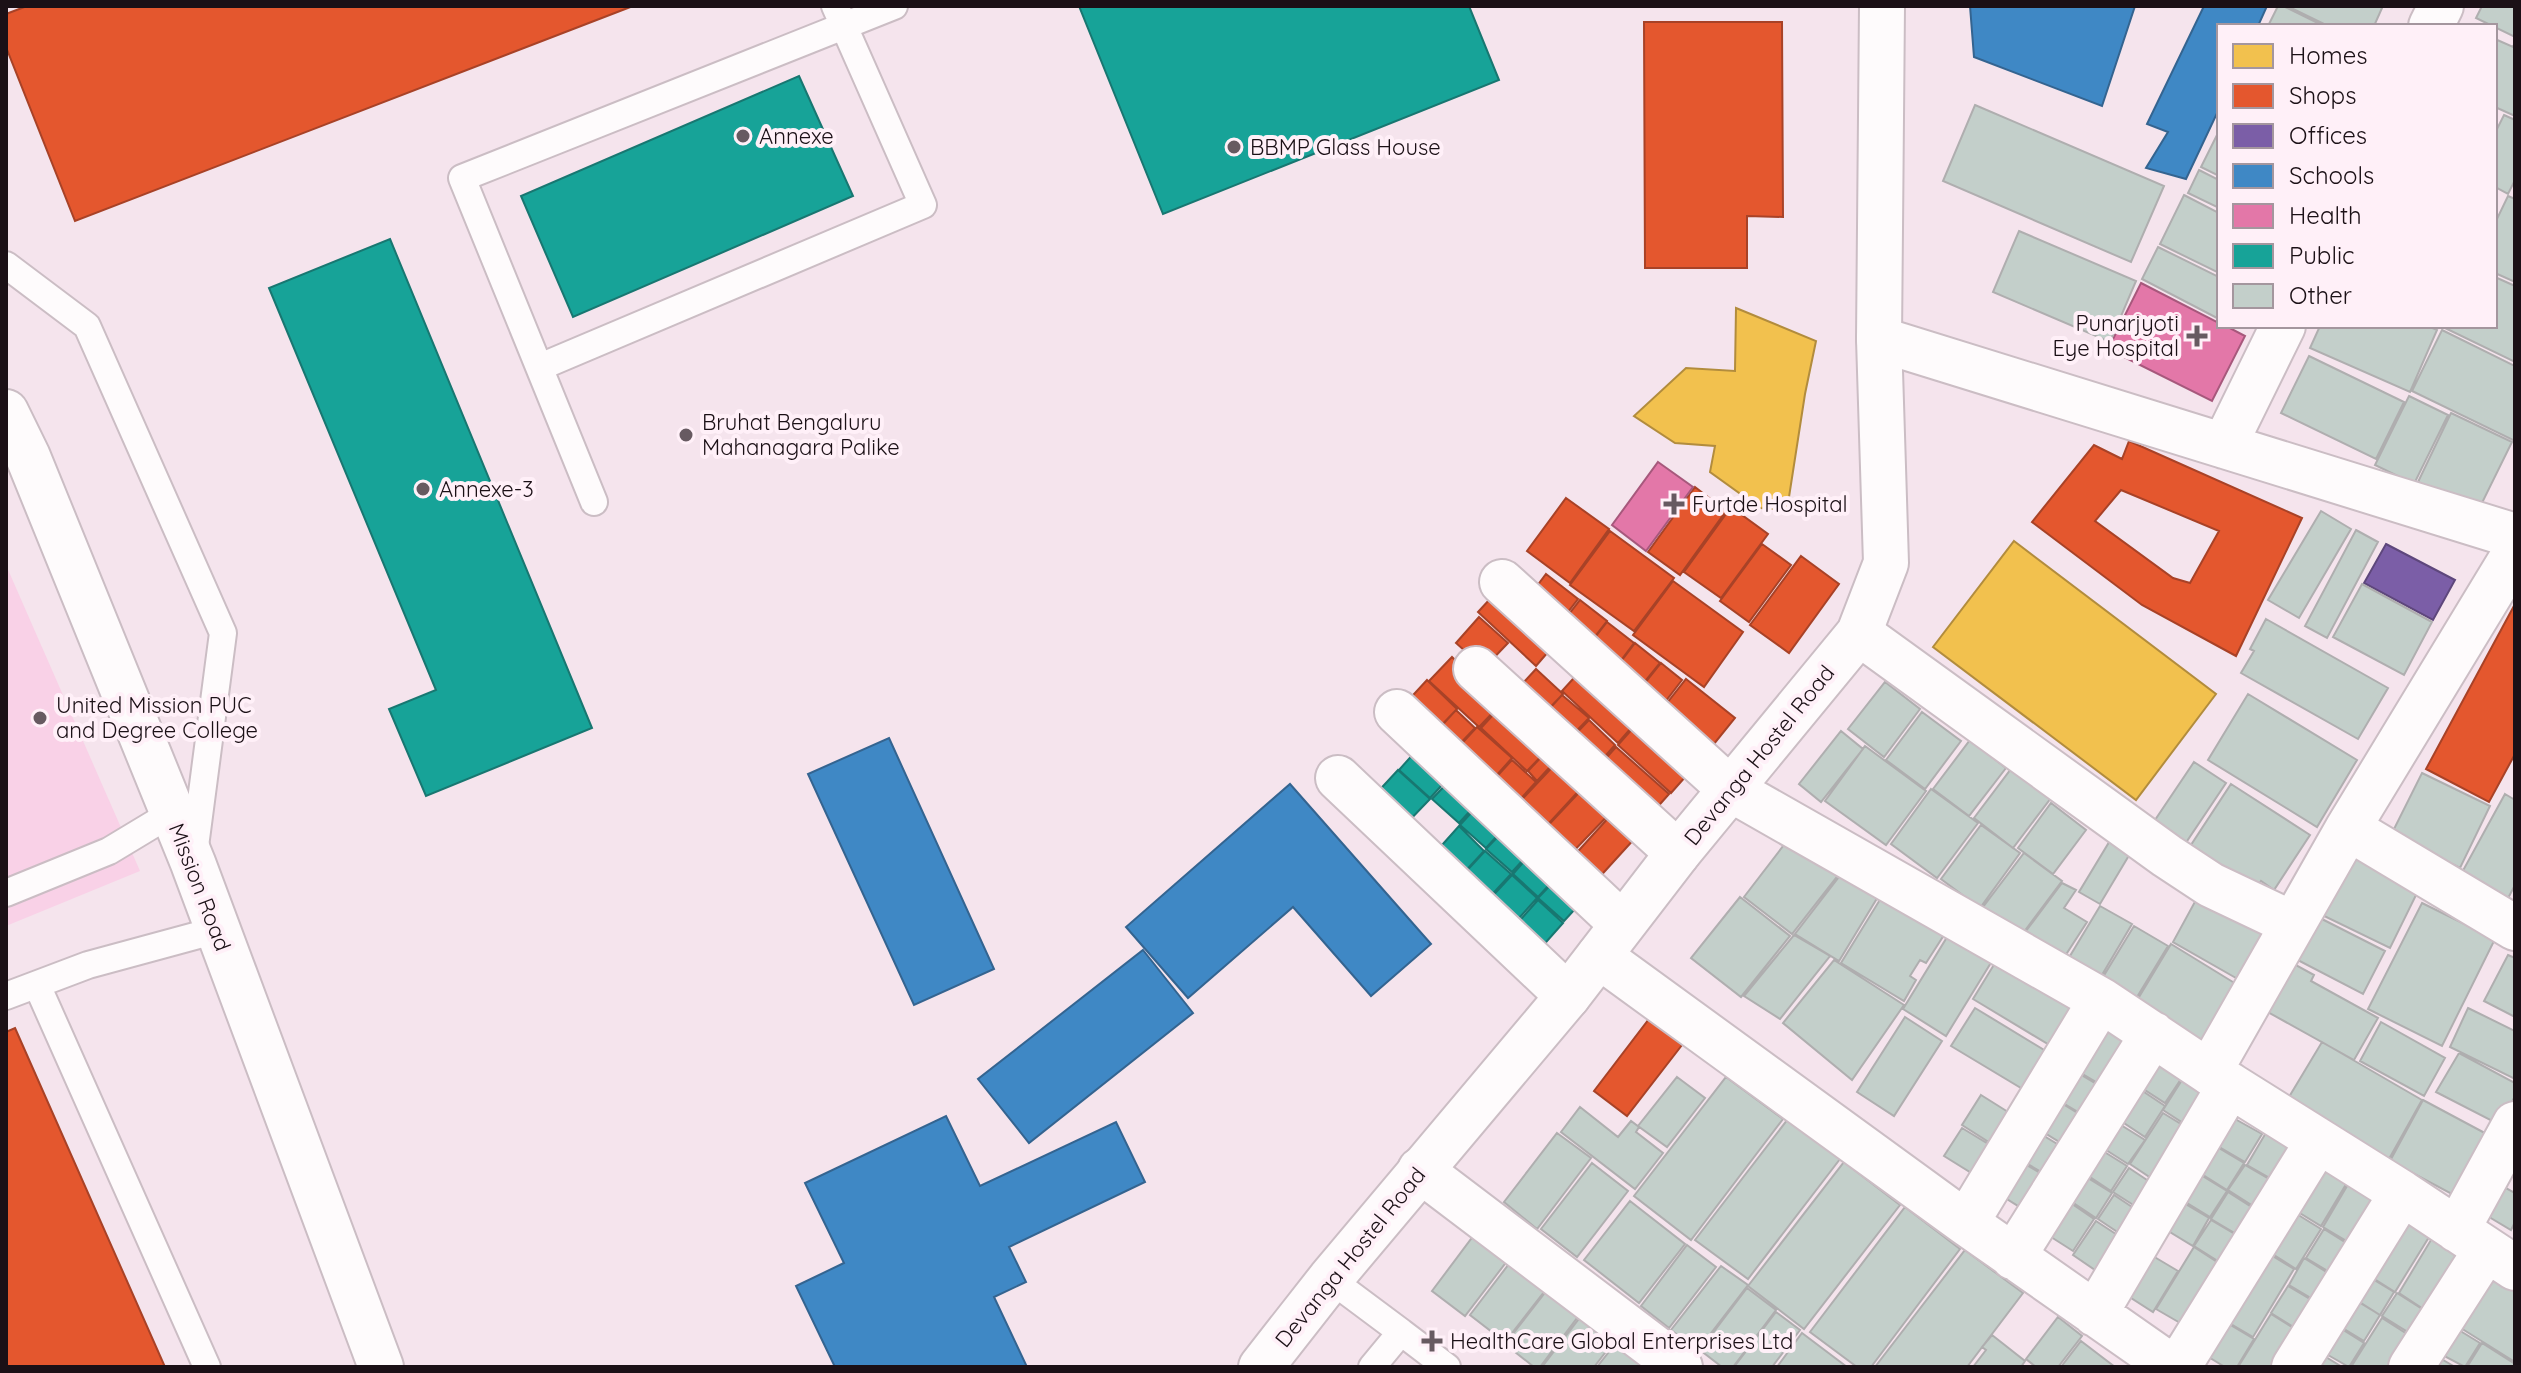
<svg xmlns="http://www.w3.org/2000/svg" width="2521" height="1373" font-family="Quicksand,sans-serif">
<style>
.green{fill:#f9d1e7}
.homes{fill:#f2c14e;stroke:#b28c3d;stroke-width:2}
.shops{fill:#e4572e;stroke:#a84227;stroke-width:2;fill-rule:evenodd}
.offices{fill:#7b5ea7;stroke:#5e477c;stroke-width:2}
.schools{fill:#3f88c5;stroke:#346490;stroke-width:2}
.health{fill:#e377a8;stroke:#a7587c;stroke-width:2}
.public{fill:#17a398;stroke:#187771;stroke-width:2}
.building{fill:#c3cfca;stroke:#afaeaf;stroke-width:2}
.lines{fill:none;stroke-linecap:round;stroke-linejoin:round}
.lane-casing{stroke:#cbbdc4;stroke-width:30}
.street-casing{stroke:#cbbdc4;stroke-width:48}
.secondary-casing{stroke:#cbbdc4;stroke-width:48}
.primary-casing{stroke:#cbbdc4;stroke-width:48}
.lane{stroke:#fefbfc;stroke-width:26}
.street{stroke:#fefbfc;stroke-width:44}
.secondary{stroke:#fefbfc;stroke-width:44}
.primary{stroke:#fefbfc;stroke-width:44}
.poi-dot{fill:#675a61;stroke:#fff0f8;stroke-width:3}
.labels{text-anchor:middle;stroke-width:8;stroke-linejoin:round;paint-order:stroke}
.poi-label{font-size:22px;fill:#1b1016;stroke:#fff0f8;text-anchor:start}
.street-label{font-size:22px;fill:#1b1016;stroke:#fff0f8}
</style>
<rect width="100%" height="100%" fill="#f5e4ed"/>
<path class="green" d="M6 565 140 871 6 926Z"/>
<path class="homes" d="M1736 308 1816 341 1805 394 1787 510 1760 508 1710 472 1715 446 1675 443 1634 416 1686 368 1735 371Z
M2014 541 2216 694 2136 800 1933 647Z"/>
<path class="shops" d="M27 6H633L75 221 6 47V14Z
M1644 22H1782L1783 217 1747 216V268H1645Z
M2129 441 2302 518 2236 656 2142 605 2032 522 2094 445 2122 459ZM2121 490 2219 531 2190 583 2173 578 2095 521Z
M1695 487 1726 511 1680 575 1648 552Z
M1566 498 1609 529 1570 583 1527 551Z
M1731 507 1768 534 1721 598 1684 572Z
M1610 531 1674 578 1634 631 1570 585Z
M1762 544 1791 565 1749 622 1720 601Z
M1801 556 1839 584 1789 653 1750 625Z
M1546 574 1578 599 1557 626 1525 602Z
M1673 581 1743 632 1704 687 1633 635Z
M1502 586 1560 638 1536 666 1478 612Z
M1580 600 1607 621 1586 648 1559 627Z
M2515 604V754L2489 802 2426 769Z
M1479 617 1508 643 1484 668 1456 643Z
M1607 622 1634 643 1613 671 1586 649Z
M1635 643 1660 663 1634 695 1610 676Z
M1452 657 1501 704 1479 727 1429 681Z
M1661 663 1682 680 1655 715 1633 698Z
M1583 668 1639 719 1618 743 1562 691Z
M1536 669 1563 694 1538 720 1512 695Z
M1686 679 1735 718 1705 755 1656 717Z
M1427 680 1457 709 1433 734 1403 706Z
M1562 695 1589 718 1564 744 1539 720Z
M1503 704 1550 747 1527 771 1481 728Z
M1456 710 1475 728 1452 752 1434 734Z
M1641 719 1694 767 1671 793 1618 745Z
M1589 720 1615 745 1592 771 1565 745Z
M1477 727 1512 758 1487 786 1453 753Z
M1616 747 1669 794 1645 821 1593 773Z
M1550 748 1559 757 1537 781 1528 771Z
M1561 758 1587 782 1539 834 1513 809Z
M1512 760 1536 782 1513 807 1489 785Z
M1588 783 1615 808 1566 859 1540 834Z
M1611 815 1636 837 1595 882 1571 859Z
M1649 1019 1682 1045 1627 1116 1594 1091Z
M15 1028 165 1367H6V1032Z"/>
<path class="offices" d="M2386 544 2455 580 2433 620 2364 583Z"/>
<path class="schools" d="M1970 6H2135L2102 106 1974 57Z
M2204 6H2267L2258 26H2219V109L2186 179 2146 168 2168 132 2147 124Z
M889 738 994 969 914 1005 808 774Z
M1290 784 1431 944 1371 996 1293 907 1188 998 1126 927Z
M1143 950 1193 1013 1029 1143 978 1079Z
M946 1116 980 1186 1116 1122 1145 1182 1009 1247 1026 1282 994 1297 1027 1367H835L796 1286 844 1263 805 1183Z"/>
<path class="health" d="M2141 283 2219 323V326H2226L2245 336 2212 401 2108 349Z
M1658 462 1693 487 1646 551 1612 525Z"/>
<path class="public" d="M1079 6H1469L1499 80 1163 214Z
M799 76 853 196 573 317 521 196Z
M390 239 592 728 426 796 389 709 436 690 269 288Z
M1424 742 1455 771 1430 798 1399 770Z
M1398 770 1430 799 1404 826 1373 797Z
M1455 775 1481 799 1459 823 1432 799Z
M1483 800 1508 824 1486 848 1460 825Z
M1509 825 1534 848 1512 872 1486 849Z
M1459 826 1484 851 1460 877 1434 854Z
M1535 849 1560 873 1538 897 1513 874Z
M1485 851 1511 874 1486 901 1460 878Z
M1561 874 1586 897 1564 921 1538 898Z
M1512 875 1537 898 1512 926 1487 902Z
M1538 900 1563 923 1539 950 1514 927Z"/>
<path class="building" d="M2278 6H2283L2324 26H2268Z
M2287 6H2379L2382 8 2374 26H2328Z
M2482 6H2515V37L2476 18Z
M2495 39 2513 47 2515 42V116L2495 107Z
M1975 105 2164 186 2131 262 1943 181Z
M2504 115 2515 120V180L2508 194 2495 187V133Z
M2219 131V176L2201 167Z
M2199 170 2219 180V208L2188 193Z
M2184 195 2219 213V273L2160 244Z
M2508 196 2515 199V282L2495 273V223Z
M2019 231 2136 281 2110 342 1993 292Z
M2158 247 2219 277V319L2142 279Z
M2495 277 2515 286V362L2443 327 2495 326Z
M2320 326H2428L2437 330 2410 392 2310 348Z
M2442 330 2515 366V441L2412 391Z
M2309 356 2404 402 2376 459 2281 413Z
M2409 396 2448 415 2414 484 2375 465Z
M2451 413 2512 442 2478 511 2418 482Z
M2321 511 2351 529 2299 618 2268 600Z
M2356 530 2378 542 2327 638 2305 626Z
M2362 584 2432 622 2404 675 2333 637Z
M2266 619 2388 688 2358 739 2241 673 2254 651 2250 649Z
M1885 682 1920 709 1884 757 1848 729Z
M2248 694 2357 760 2317 827 2208 760Z
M1922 712 1961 741 1925 789 1886 760Z
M1841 731 1863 749 1821 802 1799 784Z
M1970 740 2006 768 1969 816 1933 789Z
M1865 746 1926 791 1886 845 1825 801Z
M2194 762 2226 783 2183 847 2151 826Z
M2014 765 2054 794 2013 848 1974 818Z
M2422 773 2490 806 2460 868 2392 833Z
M2231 784 2310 835 2274 890 2261 881 2255 890 2189 848Z
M1931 789 1978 823 1937 878 1891 844Z
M2505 794 2515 800V885L2506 902 2460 876Z
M2051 803 2086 830 2053 874 2018 848Z
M1981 825 2020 853 1980 908 1941 879Z
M1790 837 1839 874 1792 934 1744 897Z
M2111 839 2131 852 2100 904 2079 892Z
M2024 853 2062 881 2018 940 1980 911Z
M2346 854 2419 889 2390 948 2318 913Z
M1842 873 1879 895 1839 961 1795 934Z
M2062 883 2076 890 2064 908 2087 922 2065 956 2026 931Z
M1740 897 1790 936 1741 997 1691 958Z
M1881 898 1944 935 1926 963 1920 960 1910 976 1916 980 1904 1001 1841 963Z
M2197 898 2268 937 2243 982 2173 942Z
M2422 903 2495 939 2442 1046 2368 1009Z
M2100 906 2132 924 2099 980 2067 961Z
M2312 914 2385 951 2363 994 2290 956Z
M2134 926 2168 946 2134 1002 2100 982Z
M1949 934 1992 961 1946 1036 1903 1009Z
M1794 935 1830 956 1780 1019 1744 996Z
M2171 944 2241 987 2206 1044 2136 1002Z
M2508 955 2515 958V1017L2484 1001Z
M2283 958 2314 975 2311 981 2378 1018 2354 1060 2257 1006Z
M1834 960 1904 1005 1852 1080 1783 1023Z
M1995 963 2083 1016 2061 1052 1973 999Z
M1975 1008 2059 1059 2036 1097 1951 1046Z
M2468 1008 2515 1031V1079L2450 1047Z
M1905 1017 1942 1041 1894 1116 1857 1092Z
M2099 1018 2137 1041 2108 1089 2069 1066Z
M2381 1022 2445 1058 2424 1096 2360 1061Z
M2322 1042 2422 1100 2389 1159 2289 1097Z
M2459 1053 2515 1083V1096L2500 1125 2436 1092Z
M2147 1056 2181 1079 2165 1103 2131 1081Z
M2068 1067 2108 1091 2090 1119 2051 1096Z
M1677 1077 1705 1098 1667 1147 1638 1126Z
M1726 1077 1783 1119 1691 1240 1634 1196Z
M2182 1080 2216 1103 2197 1132 2163 1110Z
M2129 1082 2165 1106 2145 1137 2109 1113Z
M1981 1095 2024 1122 2006 1153 1962 1125Z
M2050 1096 2092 1122 2074 1151 2032 1125Z
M2423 1100 2496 1139 2463 1200 2390 1161Z
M1580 1107 1618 1137 1631 1121 1639 1127 1636 1132 1663 1153 1635 1189 1561 1132Z
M2163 1113 2197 1134 2163 1186 2130 1164Z
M2226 1114 2262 1134 2245 1162 2209 1141Z
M2108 1117 2145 1140 2128 1164 2092 1141Z
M1788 1119 1840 1159 1748 1279 1695 1240Z
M1962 1128 2003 1153 1986 1182 1944 1156Z
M2031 1128 2072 1153 2055 1180 2014 1156Z
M2267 1131 2301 1151 2282 1185 2247 1165Z
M1557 1133 1591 1158 1537 1229 1504 1202Z
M2207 1141 2244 1163 2227 1190 2192 1168Z
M2090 1143 2127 1166 2111 1191 2075 1167Z
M2015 1158 2055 1182 2034 1216 1994 1191Z
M1844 1162 1900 1205 1804 1329 1748 1286Z
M2316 1162 2348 1181 2321 1226 2290 1207Z
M1592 1163 1628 1191 1577 1257 1541 1229Z
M2245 1165 2281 1186 2264 1213 2228 1190Z
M2129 1168 2165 1192 2149 1215 2113 1192Z
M2191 1169 2227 1191 2210 1217 2174 1195Z
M2075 1170 2112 1193 2096 1218 2060 1194Z
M2350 1181 2387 1204 2360 1249 2323 1227Z
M2495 1182 2515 1193V1222L2511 1230 2479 1211Z
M2228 1192 2264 1215 2248 1241 2211 1219Z
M2059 1195 2094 1219 2073 1251 2037 1228Z
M2114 1195 2150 1219 2134 1243 2098 1219Z
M2172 1196 2209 1218 2193 1246 2155 1223Z
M1630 1201 1685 1244 1639 1303 1584 1260Z
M1905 1207 1960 1249 1871 1367H1857L1810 1332Z
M2287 1208 2321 1229 2296 1269 2263 1248Z
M2398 1208 2434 1229 2395 1292 2360 1270Z
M2211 1220 2250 1243 2232 1270 2194 1246Z
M2096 1221 2134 1246 2111 1281 2073 1255Z
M1480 1227 1514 1252 1465 1316 1432 1291Z
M2324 1229 2359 1251 2341 1279 2306 1258Z
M2434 1235 2471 1257 2434 1316 2399 1293Z
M1687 1245 1716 1267 1669 1328 1641 1306Z
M2194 1247 2231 1271 2194 1331 2156 1309Z
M2141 1249 2178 1271 2153 1312 2117 1289Z
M2261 1249 2294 1269 2253 1337 2219 1317Z
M1965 1250 2023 1293 1967 1367H1875Z
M1515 1256 1551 1283 1505 1342 1470 1315Z
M2304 1258 2341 1281 2326 1307 2289 1285Z
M2482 1265 2515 1286V1362L2448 1320Z
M1721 1266 1748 1285 1698 1350 1671 1330Z
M2361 1272 2394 1292 2380 1315 2347 1294Z
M1551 1285 1583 1310 1540 1367H1534L1505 1344Z
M2288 1286 2325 1308 2308 1336 2271 1313Z
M1747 1288 1776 1310 1733 1367H1722L1700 1350Z
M2397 1293 2430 1314 2416 1337 2382 1316Z
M2347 1295 2380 1315 2364 1341 2331 1321Z
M1585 1311 1618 1336 1594 1367H1542Z
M1776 1312 1800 1330 1772 1367H1734Z
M2271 1314 2306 1336 2286 1367H2238Z
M2058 1317 2082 1336 2058 1367H2036L2026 1359Z
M2217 1317 2254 1339 2237 1367H2225L2197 1350Z
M2382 1318 2418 1341 2402 1367H2351Z
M2329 1321 2364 1343 2349 1367 2314 1347Z
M2444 1321 2480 1343 2465 1367 2427 1347Z
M1802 1333 1847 1367H1777Z
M1992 1335 2025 1361 2021 1367H1973L1986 1350 1982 1347Z
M1620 1338 1649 1367H1597Z
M2081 1341 2115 1367H2061Z
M2482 1343 2515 1364V1367H2467Z
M2313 1349 2342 1367H2302Z
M2426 1350 2455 1367H2415Z"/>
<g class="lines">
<defs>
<path id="lane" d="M6 265 87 326 223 633 194 854
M540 367 923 205 835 6
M594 502 462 178 894 6
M6 893 109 851 172 813
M37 985 207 1367
M6 996 88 965 217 930
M1330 1279 1401 1332
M1372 1367 1401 1332 1447 1367"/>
<path id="street" d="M2431 26 2441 6
M1879 339 2515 536
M2224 446 2283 326
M2515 553 2348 828 2515 928
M1502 582 1730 789 2101 1000 2209 1072 2402 1193 2515 1268
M1859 633 2167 856 2211 885 2291 923
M1476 669 1678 853
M1397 712 1622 924
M1338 778 1568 996
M1599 956 1966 1223 2172 1367
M2209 1072 2348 828
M1420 1170 1680 1367
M1966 1223 2101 1000
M2457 1230 2515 1124
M2013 1257 2153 1034
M2095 1314 2230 1085
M2178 1367 2318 1141
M2294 1367 2402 1193
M2411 1367 2486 1250"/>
<path id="secondary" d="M1261 1367 1330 1279 1568 996 1678 853 1859 633 1886 563 1879 339 1882 6"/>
<path id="primary" d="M6 412 28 457 193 863 381 1367"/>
</defs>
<use href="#lane" class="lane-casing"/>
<use href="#street" class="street-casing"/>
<use href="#secondary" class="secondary-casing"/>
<use href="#primary" class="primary-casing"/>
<use href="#lane" class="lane"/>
<use href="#street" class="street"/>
<use href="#secondary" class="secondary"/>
<use href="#primary" class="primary"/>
</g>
<g class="poi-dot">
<circle cx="743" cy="136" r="8"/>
<circle cx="1234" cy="147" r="8"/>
<path d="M2193 324h8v8h8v8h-8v8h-8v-8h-8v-8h8z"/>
<circle cx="686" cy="435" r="8"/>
<circle cx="423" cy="489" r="8"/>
<path d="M1670 492h8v8h8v8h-8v8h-8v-8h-8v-8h8z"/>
<circle cx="40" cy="718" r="8"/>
<path d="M1428 1329h8v8h8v8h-8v8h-8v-8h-8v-8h8z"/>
</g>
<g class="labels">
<g class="poi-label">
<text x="759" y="144">Annexe</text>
<text x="1250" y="155">BBMP Glass House</text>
<text x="2179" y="331" text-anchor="end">Punarjyoti<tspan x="2179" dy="25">Eye Hospital</tspan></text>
<text x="702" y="430">Bruhat Bengaluru<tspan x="702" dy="25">Mahanagara Palike</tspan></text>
<text x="439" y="497">Annexe-3</text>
<text x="1692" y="512">Furtde Hospital</text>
<text x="56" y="713">United Mission PUC<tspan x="56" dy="25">and Degree College</tspan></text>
<text x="1450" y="1349">HealthCare Global Enterprises Ltd</text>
</g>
<g class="street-label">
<text transform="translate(1759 755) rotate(-51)" y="8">Devanga Hostel Road</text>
<text transform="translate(200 887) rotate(69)" y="8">Mission Road</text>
<text transform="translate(1350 1257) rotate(-51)" y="8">Devanga Hostel Road</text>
</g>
</g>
<rect width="2521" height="1373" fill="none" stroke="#1b1016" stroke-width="16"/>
<rect x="2217" y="24" width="280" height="304" fill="#fff0f8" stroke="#a4969e" stroke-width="2"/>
<rect x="2233" y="44" width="40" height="24" fill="#f2c14e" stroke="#a4969e" stroke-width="2"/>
<text x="2289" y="64" font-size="24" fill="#1b1016">Homes</text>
<rect x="2233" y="84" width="40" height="24" fill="#e4572e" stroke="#a4969e" stroke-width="2"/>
<text x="2289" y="104" font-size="24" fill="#1b1016">Shops</text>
<rect x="2233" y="124" width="40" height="24" fill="#7b5ea7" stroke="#a4969e" stroke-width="2"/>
<text x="2289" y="144" font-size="24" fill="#1b1016">Offices</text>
<rect x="2233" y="164" width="40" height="24" fill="#3f88c5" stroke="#a4969e" stroke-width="2"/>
<text x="2289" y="184" font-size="24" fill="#1b1016">Schools</text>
<rect x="2233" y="204" width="40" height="24" fill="#e377a8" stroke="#a4969e" stroke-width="2"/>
<text x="2289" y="224" font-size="24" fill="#1b1016">Health</text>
<rect x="2233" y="244" width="40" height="24" fill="#17a398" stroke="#a4969e" stroke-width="2"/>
<text x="2289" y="264" font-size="24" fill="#1b1016">Public</text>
<rect x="2233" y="284" width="40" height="24" fill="#c3cfca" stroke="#a4969e" stroke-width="2"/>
<text x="2289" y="304" font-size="24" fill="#1b1016">Other</text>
</svg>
